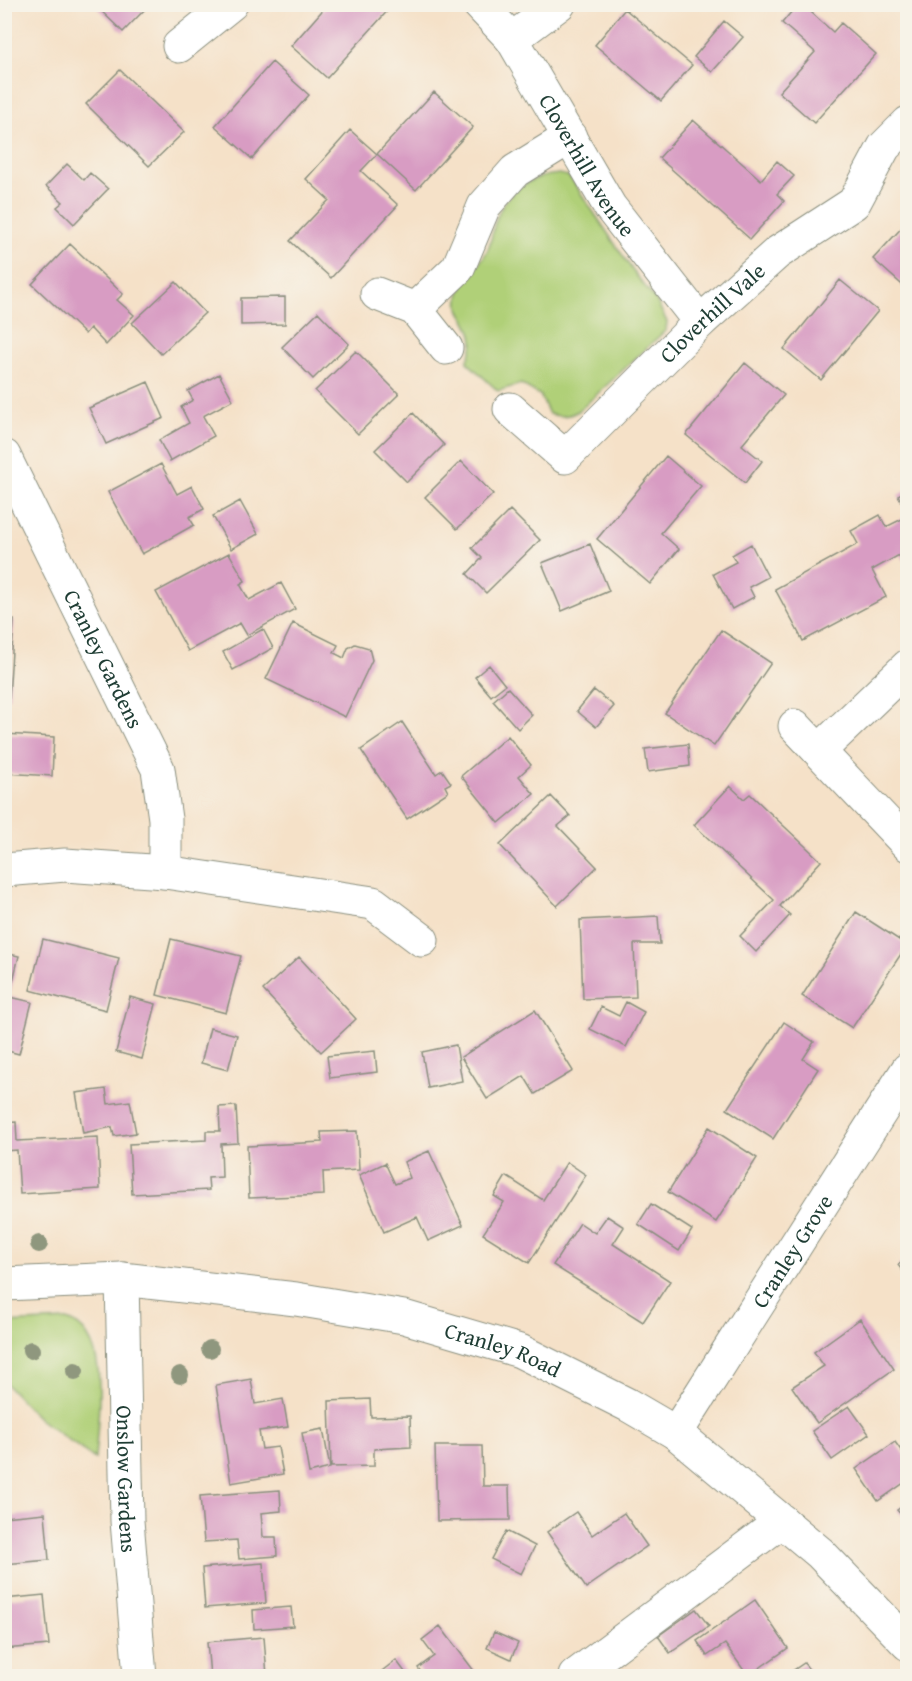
<svg xmlns="http://www.w3.org/2000/svg" width="912" height="1681" font-family="'Gentium Book Plus',serif">
<style>
.green{fill:#b0d078;stroke:#688656;stroke-width:1.5}
.building{fill:#d89cc3}
.lines{fill:none;stroke-linecap:round;stroke-linejoin:round}
.street-casing{stroke:#8a8f7e;stroke-width:35}
.street{stroke:#fff;stroke-width:33}
.tree{fill:#8f977e}
.labels{text-anchor:middle;stroke-width:4.5;stroke-linejoin:round;paint-order:stroke}
.street-label{font-size:22px;fill:#1f3d34;stroke:#f7f3e8}
</style>
<rect width="100%" height="100%" fill="#f7f3e8"/>
<filter id="ink" filterUnits="userSpaceOnUse"><feTurbulence type="fractalNoise" baseFrequency=".0167" numOctaves="2"/><feDisplacementMap in="SourceGraphic" scale="12" xChannelSelector="R" yChannelSelector="G"/><feConvolveMatrix kernelMatrix="1 2 1 2 8 2 1 2 1" color-interpolation-filters="sRGB"/></filter>
<filter id="wash" filterUnits="userSpaceOnUse"><feTurbulence type="fractalNoise" baseFrequency=".008" numOctaves="4" result="noise"/><feDisplacementMap in="SourceGraphic" scale="24" xChannelSelector="R" yChannelSelector="G"/><feGaussianBlur stdDeviation="1.35" result="paint"/><feColorMatrix in="noise" values="0 0 0 0 0 0 0 0 0 0 0 0 0 0 0 0 0 1.4 0 .05"/><feComposite in="paint" operator="in"/></filter>
<g filter="url(#wash)">
<rect width="100%" height="100%" fill="#f5e1c8"/>
<path class="green" d="M559 174 568 176 574 183 633 271 657 302 667 322 666 330 580 410C569 417 561 417 549 414L540 395 521 384 498 391 467 362C475 345 475 336 465 319 463 316 459 311 459 307 455 284 478 270 487 251 492 242 492 230 496 220 505 192 530 176 559 174Z
M67 1320C113 1334 97 1421 95 1459L39 1419 5 1383V1323Z"/>
<g id="blocks">
<path class="building" d="M94 4H150L123 32Z
M328 4H388L391 7 327 78 291 46Z
M798 4H802L833 32 841 23 876 54 814 123 779 92 815 52 782 23Z
M625 9 692 65 661 101 595 45Z
M724 21 743 37 712 72 694 57Z
M272 62 309 95 252 159 215 126Z
M120 70 184 132 149 166 86 104Z
M434 92 473 127 416 190 377 154 361 171 398 205 331 278 290 241 329 200 306 179 350 130 377 154Z
M693 120 761 180 777 161 794 176 777 194 784 201 750 239 659 158Z
M67 164 84 180 90 173 108 189 74 224 57 207 63 202 46 186Z
M908 221V290L873 259Z
M70 244 123 294 117 300 134 315 106 345 90 328 85 334 32 284Z
M840 280 878 311 821 380 784 349Z
M176 282 205 313 161 354 132 323Z
M285 297V324L241 325V298Z
M318 312 349 344 313 379 282 347Z
M356 351 399 394 358 434 315 391Z
M745 363 784 395 742 445 762 461 745 483 686 435Z
M219 374 233 400 203 416 214 436 170 461 159 440 189 423 181 407 193 400 188 391Z
M148 382 164 418 106 444 89 408Z
M413 413 444 445 407 482 375 450Z
M666 456 701 486 661 533 679 549 650 584 597 539Z
M461 461 493 494 457 529 425 497Z
M161 464 177 494 192 486 204 509 189 517 194 525 142 554 108 492Z
M908 490V513L898 495Z
M240 501 258 534 231 549 213 516Z
M510 510 540 540 486 593 467 574 482 558 472 548Z
M880 515 886 527 908 516V567L901 554 872 570 886 597 803 641 775 589 858 544 851 531Z
M590 544 609 591 562 611 542 563Z
M751 544 768 577 749 587 754 597 732 609 713 574 736 562 732 555Z
M229 553 245 581 240 584 249 600 281 583 295 609 247 635 240 623 188 651 156 592Z
M5 620H14L9 698H5Z
M293 623 338 645 334 653 344 658 348 648 355 644 369 648 372 660 345 717 266 679Z
M263 629 273 648 233 670 223 652Z
M721 630 771 663 714 746 665 713Z
M489 665 505 685 491 696 475 677Z
M508 688 532 715 518 729 493 701Z
M594 690 614 706 596 727 577 711Z
M402 722 436 774 442 770 451 783 445 786 448 792 407 819 361 750Z
M5 734 54 737 52 776 5 773Z
M508 736 531 765 519 776 534 794 499 823 461 776Z
M688 744 690 766 648 772 645 749Z
M730 786 744 799 750 794 821 861 780 906 790 915 756 952 740 936 774 900 694 825Z
M551 796 570 816 558 826 597 867 557 906 500 845Z
M856 912 907 945 852 1028 802 996Z
M658 916 660 944H634L636 997 583 999 580 920Z
M43 939 119 958 106 1010 30 990Z
M171 939 241 956 226 1013 157 995Z
M4 953 19 956 10 993 4 992Z
M299 957 356 1019 321 1052 263 990Z
M6 996 32 1002 19 1054 4 1050Z
M130 997 156 1004 142 1059 116 1052Z
M626 1002 644 1012 626 1047 590 1029 601 1007 619 1016Z
M535 1010 573 1071 535 1094 524 1076 487 1099 461 1057Z
M784 1022 814 1042 803 1059 818 1069 773 1139 727 1109Z
M210 1028 237 1035 228 1070 201 1063Z
M456 1045 462 1081 428 1088 422 1052Z
M375 1051 377 1072 330 1078 327 1056Z
M106 1089 108 1104 130 1101 136 1133 114 1136 112 1127 83 1133 76 1093Z
M236 1106 238 1143 221 1144 222 1177 208 1178 209 1190 132 1194 129 1144 206 1140V1131H220L219 1107Z
M16 1122 17 1141 98 1137 100 1189 20 1194 17 1150 4 1151V1123Z
M709 1127 757 1158 716 1222 668 1192Z
M357 1131 359 1170 323 1172 324 1195 249 1198 247 1146 322 1142 321 1132Z
M429 1151 463 1225 428 1241 417 1217 384 1232 359 1175 385 1163 395 1184 410 1178 404 1162Z
M567 1162 586 1175 529 1263 483 1234 504 1202 494 1196 506 1176 543 1200Z
M651 1204 692 1230 679 1251 638 1224Z
M607 1216 624 1227 613 1244 670 1281 643 1322 553 1265 580 1223 595 1233Z
M908 1258V1278L898 1265Z
M860 1319 894 1369 817 1423 792 1387 824 1366 814 1352Z
M251 1379 255 1404 283 1399 288 1427 259 1431 262 1449 278 1447 283 1474 231 1483 216 1385Z
M370 1399 371 1417 410 1416 411 1447 374 1449V1466L331 1467 329 1401Z
M849 1406 869 1434 832 1460 812 1431Z
M323 1429 330 1468 309 1473 302 1433Z
M895 1442 908 1460V1480L878 1501 856 1469Z
M435 1446H482L483 1486H509L510 1520 437 1521Z
M280 1490 281 1511 261 1513 263 1537H276L277 1556 239 1559 237 1540 204 1542 200 1496Z
M908 1502V1522L897 1510Z
M576 1512 592 1535 624 1513 647 1546 586 1588 547 1532Z
M45 1513 49 1560 4 1564V1517Z
M506 1531 535 1546 521 1574 491 1559Z
M263 1563 266 1603 205 1608 202 1568Z
M44 1595 49 1645 4 1649V1599Z
M755 1600 788 1648 748 1676 725 1644 707 1656 697 1641Z
M291 1607 293 1626 254 1629 253 1610Z
M696 1609 709 1626 670 1653 658 1636Z
M440 1626 478 1676H424L418 1668 434 1656 422 1640Z
M494 1632 518 1643 511 1659 487 1648Z
M264 1637 267 1676H210L207 1642Z
M396 1660 408 1676H380L378 1674Z
M804 1663 814 1676H785Z"/>
</g>
</g>
<g filter="url(#ink)">
<use href="#blocks" fill-opacity="0" stroke="#8a8f7e" stroke-width="1.5"/>
<g class="lines">
<defs>
<g id="street">
<path id="s1" d="M479 4 512 39 610 207 700 322"/>
<path d="M512 39 559 4"/>
<path d="M179 46 231 4"/>
<path d="M377 294 415 309 446 348"/>
<path d="M415 309 458 268 484 206 515 171 570 137"/>
<path id="s2" d="M510 409 565 457 700 322 777 253 854 203 884 147 908 123"/>
<path id="s3" d="M4 456 158 769 165 819V872"/>
<path d="M795 726 908 845"/>
<path d="M819 751 908 666"/>
<path d="M4 870 65 865 165 872 373 903 422 940"/>
<path id="s4" d="M122 1279 127 1521 140 1676"/>
<path id="s5" d="M4 1284 122 1279 296 1299 404 1317 520 1351 628 1405 676 1433 820 1553 908 1644"/>
<path id="s6" d="M676 1433 908 1069"/>
<path d="M575 1676 782 1521"/>
</g>
</defs>
<use href="#street" class="street-casing"/>
<use href="#street" class="street"/>
</g>
<g class="tree">
<circle cx="39" cy="1244" r="9"/>
<circle cx="210" cy="1349" r="9"/>
<circle cx="31" cy="1350" r="9"/>
<circle cx="75" cy="1371" r="9"/>
<circle cx="180" cy="1375" r="9"/>
</g>
</g>
<g class="labels">
<g class="street-label">
<text dy="8" stroke="none"><textPath href="#s1" startOffset="195">Cloverhill Avenue</textPath></text>
<text dy="8" stroke="none"><textPath href="#s2" startOffset="279">Cloverhill Vale</textPath></text>
<text dy="8" stroke="none"><textPath href="#s3" startOffset="226">Cranley Gardens</textPath></text>
<text dy="8" stroke="none"><textPath href="#s6" startOffset="216">Cranley Grove</textPath></text>
<text dy="8" stroke="none"><textPath href="#s5" startOffset="507">Cranley Road</textPath></text>
<text dy="8" stroke="none"><textPath href="#s4" startOffset="200">Onslow Gardens</textPath></text>
</g>
</g>
<rect width="912" height="1681" fill="none" stroke="#f7f3e8" stroke-width="24"/>
</svg>
